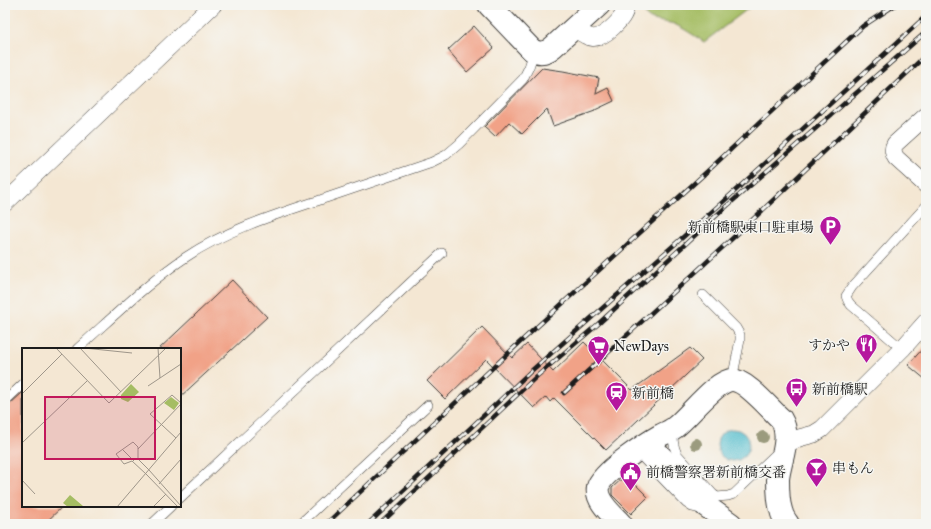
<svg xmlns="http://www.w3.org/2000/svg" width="931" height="529" font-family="'IM FELL Great Primer','Noto Serif JP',serif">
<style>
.green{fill:#a5bd63;stroke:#606c40}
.water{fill:#51bccc;stroke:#366c74}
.building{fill:#f1a287}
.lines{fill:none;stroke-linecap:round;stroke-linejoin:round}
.lane-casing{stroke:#3c3a37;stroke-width:10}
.street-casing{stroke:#3c3a37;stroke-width:18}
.secondary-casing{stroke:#3c3a37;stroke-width:24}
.lane{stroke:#fff;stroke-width:9}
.street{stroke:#fff;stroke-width:17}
.secondary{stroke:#fff;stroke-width:22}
.rail-casing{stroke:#1c1c1c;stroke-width:4.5}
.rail{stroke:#f6f6f2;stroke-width:3;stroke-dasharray:9;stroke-linecap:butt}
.tree{fill:#9b9b7e}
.labels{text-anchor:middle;stroke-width:3;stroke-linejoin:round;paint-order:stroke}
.poi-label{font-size:14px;fill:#1c1c1c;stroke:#f6f6f2;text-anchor:start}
.inset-road{fill:none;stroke:#9e968a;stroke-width:1}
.view{fill:#c2185b;fill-opacity:0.15;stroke:#c2185b;stroke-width:2}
.inset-edge{fill:none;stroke:#1c1c1c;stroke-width:2}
</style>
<rect width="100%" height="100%" fill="#f6f6f2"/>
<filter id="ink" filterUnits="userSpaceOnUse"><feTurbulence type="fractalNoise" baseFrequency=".025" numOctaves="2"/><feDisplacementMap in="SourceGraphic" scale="8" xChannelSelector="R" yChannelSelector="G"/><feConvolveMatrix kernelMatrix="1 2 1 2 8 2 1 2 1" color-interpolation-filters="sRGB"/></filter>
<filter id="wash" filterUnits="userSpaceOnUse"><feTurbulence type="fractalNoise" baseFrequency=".012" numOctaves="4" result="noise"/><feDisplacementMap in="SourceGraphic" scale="16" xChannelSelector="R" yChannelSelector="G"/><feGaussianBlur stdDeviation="0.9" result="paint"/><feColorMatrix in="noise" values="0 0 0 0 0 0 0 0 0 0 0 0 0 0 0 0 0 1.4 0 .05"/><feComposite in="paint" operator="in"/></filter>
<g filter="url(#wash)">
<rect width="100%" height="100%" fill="#f4e7d3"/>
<path class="green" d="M644 5H753L704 42C695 36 683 28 674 24 662 20 642 24 644 5Z"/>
<path class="water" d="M717 445a16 16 0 1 1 32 0a16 16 0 1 1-32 0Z"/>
<g id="blocks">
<path class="building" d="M474 26 494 48 467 72 448 50Z
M542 68 563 71 599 78 596 94 608 88 614 101 595 110V111L553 126 547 109 522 134 509 122 495 137 484 127Z
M232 280 267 317 180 397V349H159Z
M482 327 512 358 527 344 553 372 584 342 632 390 690 348 702 360 606 450 554 398 550 402 546 397 534 408 486 359 445 399 427 381Z
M926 345V380L908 365Z
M23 392V506H63L44 524H5V407L9 405Z
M626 475 648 497 631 514 612 495V488Z"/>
</g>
</g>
<g filter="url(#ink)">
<use href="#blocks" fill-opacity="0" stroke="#3c3a37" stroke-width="1"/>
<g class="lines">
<defs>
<path id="lane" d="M703 295 736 328 740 335V340L732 380
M77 349C112 318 147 283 186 257 228 229 278 214 326 198 361 186 397 174 432 162L446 155 459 144 523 79 529 67 532 58 539 54
M902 349 851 305 848 301 846 296 852 287 926 206
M5 401 23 384
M673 430C673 439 673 446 677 454L713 494 717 497 728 496 734 494 780 450
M636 451 686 503 692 507 704 510
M180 498 442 253
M152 524 171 506
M300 524 428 405"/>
<path id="street" d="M575 28C590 41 598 41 613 27 620 20 625 15 626 5
M926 116 895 144C892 149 893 153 896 158L926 185
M5 203 213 5
M785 445 799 438 814 434 822 429 902 349 926 322"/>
<path id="secondary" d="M489 5 532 50C540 54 546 53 553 47L599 5
M648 443 656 451 700 500 706 506 731 524
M621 524C613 515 595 501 598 487 602 472 647 443 661 435 665 433 670 431 674 428 688 418 716 380 732 380 746 380 770 409 781 419 792 437 780 460 778 479 778 489 778 501 781 510 782 515 785 520 788 524"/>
</defs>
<use href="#lane" class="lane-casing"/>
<use href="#street" class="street-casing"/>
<use href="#secondary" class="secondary-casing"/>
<use href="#lane" class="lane"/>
<use href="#street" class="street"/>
<use href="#secondary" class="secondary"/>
<defs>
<path id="rail" d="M564 393 748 224 926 55
M326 524 517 345 712 167 863 26 895 5
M368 524 530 372 725 200 926 16
M380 524 537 376 597 325 728 205 926 32"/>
</defs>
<use href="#rail" class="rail-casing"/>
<use href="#rail" class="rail"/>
</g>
<g class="tree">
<circle cx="763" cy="437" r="6"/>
<circle cx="696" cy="444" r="6"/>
</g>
</g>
<defs>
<symbol id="parking-pin" viewBox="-11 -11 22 30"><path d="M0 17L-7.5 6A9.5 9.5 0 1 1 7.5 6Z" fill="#b5179e" stroke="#f6f6f2"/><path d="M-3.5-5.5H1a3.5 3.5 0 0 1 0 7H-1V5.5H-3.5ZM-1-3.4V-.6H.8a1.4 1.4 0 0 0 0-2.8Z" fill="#fff"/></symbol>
<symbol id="restaurant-pin" viewBox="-11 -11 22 30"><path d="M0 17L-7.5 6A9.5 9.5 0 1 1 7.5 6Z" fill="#b5179e" stroke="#f6f6f2"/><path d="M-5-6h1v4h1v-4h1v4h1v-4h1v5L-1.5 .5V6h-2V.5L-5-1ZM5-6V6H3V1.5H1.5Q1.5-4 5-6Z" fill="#fff"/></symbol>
<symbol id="supermarket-pin" viewBox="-11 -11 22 30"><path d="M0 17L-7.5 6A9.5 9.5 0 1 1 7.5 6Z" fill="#b5179e" stroke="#f6f6f2"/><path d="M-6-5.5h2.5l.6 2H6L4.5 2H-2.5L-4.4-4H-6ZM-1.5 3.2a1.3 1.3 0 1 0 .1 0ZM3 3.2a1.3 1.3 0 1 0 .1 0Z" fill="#fff"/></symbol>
<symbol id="bus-pin" viewBox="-11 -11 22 30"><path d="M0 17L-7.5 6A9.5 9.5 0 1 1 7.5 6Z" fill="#b5179e" stroke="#f6f6f2"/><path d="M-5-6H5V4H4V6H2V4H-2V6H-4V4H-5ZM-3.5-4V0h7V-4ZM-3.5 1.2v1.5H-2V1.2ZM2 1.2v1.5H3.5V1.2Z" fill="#fff"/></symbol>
<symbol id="station-pin" viewBox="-11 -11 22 30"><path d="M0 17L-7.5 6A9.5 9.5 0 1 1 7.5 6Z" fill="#b5179e" stroke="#f6f6f2"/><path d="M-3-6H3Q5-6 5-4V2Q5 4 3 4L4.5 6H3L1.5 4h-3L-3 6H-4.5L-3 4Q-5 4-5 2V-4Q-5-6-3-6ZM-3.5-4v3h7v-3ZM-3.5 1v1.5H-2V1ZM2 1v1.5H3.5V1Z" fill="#fff"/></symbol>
<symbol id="bar-pin" viewBox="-11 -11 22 30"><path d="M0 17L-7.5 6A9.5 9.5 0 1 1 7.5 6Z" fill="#b5179e" stroke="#f6f6f2"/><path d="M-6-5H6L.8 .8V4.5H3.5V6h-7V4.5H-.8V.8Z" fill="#fff"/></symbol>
<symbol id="civic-pin" viewBox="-11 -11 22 30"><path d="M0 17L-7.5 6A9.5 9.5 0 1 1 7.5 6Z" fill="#b5179e" stroke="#f6f6f2"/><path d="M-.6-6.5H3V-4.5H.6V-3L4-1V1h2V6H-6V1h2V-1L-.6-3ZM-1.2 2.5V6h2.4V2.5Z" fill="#fff"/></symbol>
</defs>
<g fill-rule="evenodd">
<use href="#parking-pin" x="818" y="214" width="25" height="34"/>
<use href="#restaurant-pin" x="854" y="332" width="25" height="34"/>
<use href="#supermarket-pin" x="586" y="334" width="25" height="34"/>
<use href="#bus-pin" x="784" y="376" width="25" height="34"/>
<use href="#station-pin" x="604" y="380" width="25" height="34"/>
<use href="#bar-pin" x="804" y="456" width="25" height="34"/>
<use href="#civic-pin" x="618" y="460" width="25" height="34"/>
</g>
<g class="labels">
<g class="poi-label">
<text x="814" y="232" text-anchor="end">新前橋駅東口駐車場</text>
<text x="850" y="350" text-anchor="end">すかや</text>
<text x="614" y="351">NewDays</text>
<text x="812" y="394">新前橋駅</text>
<text x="632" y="398">新前橋</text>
<text x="832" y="473">串もん</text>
<text x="646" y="477">前橋警察署新前橋交番</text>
</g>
</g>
<g transform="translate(22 348)">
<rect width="159" height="159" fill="#f4e7d3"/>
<path d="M109 36 117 44 106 54 99 51V47ZM149 49 157 55 152 62 142 55ZM48 147 61 158 60 159H46L41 155Z" fill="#a5bd63"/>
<path class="inset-road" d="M34 0 87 55 144 0M58 0 99 44M62 0 110 5M136 0 138 30M126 38 159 16M0 46 40 6M154 90 128 66 150 47 159 55M0 95 65 33M100 101 112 113M116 101 159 56M127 122 159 158M124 126 156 159M124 126 110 113 102 116 94 106 111 94 116 99V111L127 122M0 132 13 146M137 136 159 111M95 159 159 84M131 159 144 146"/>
<path class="view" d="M23 49H133V111H23Z"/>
<rect width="159" height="159" class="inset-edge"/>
</g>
<rect width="931" height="529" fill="none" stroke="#f6f6f2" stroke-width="20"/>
</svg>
